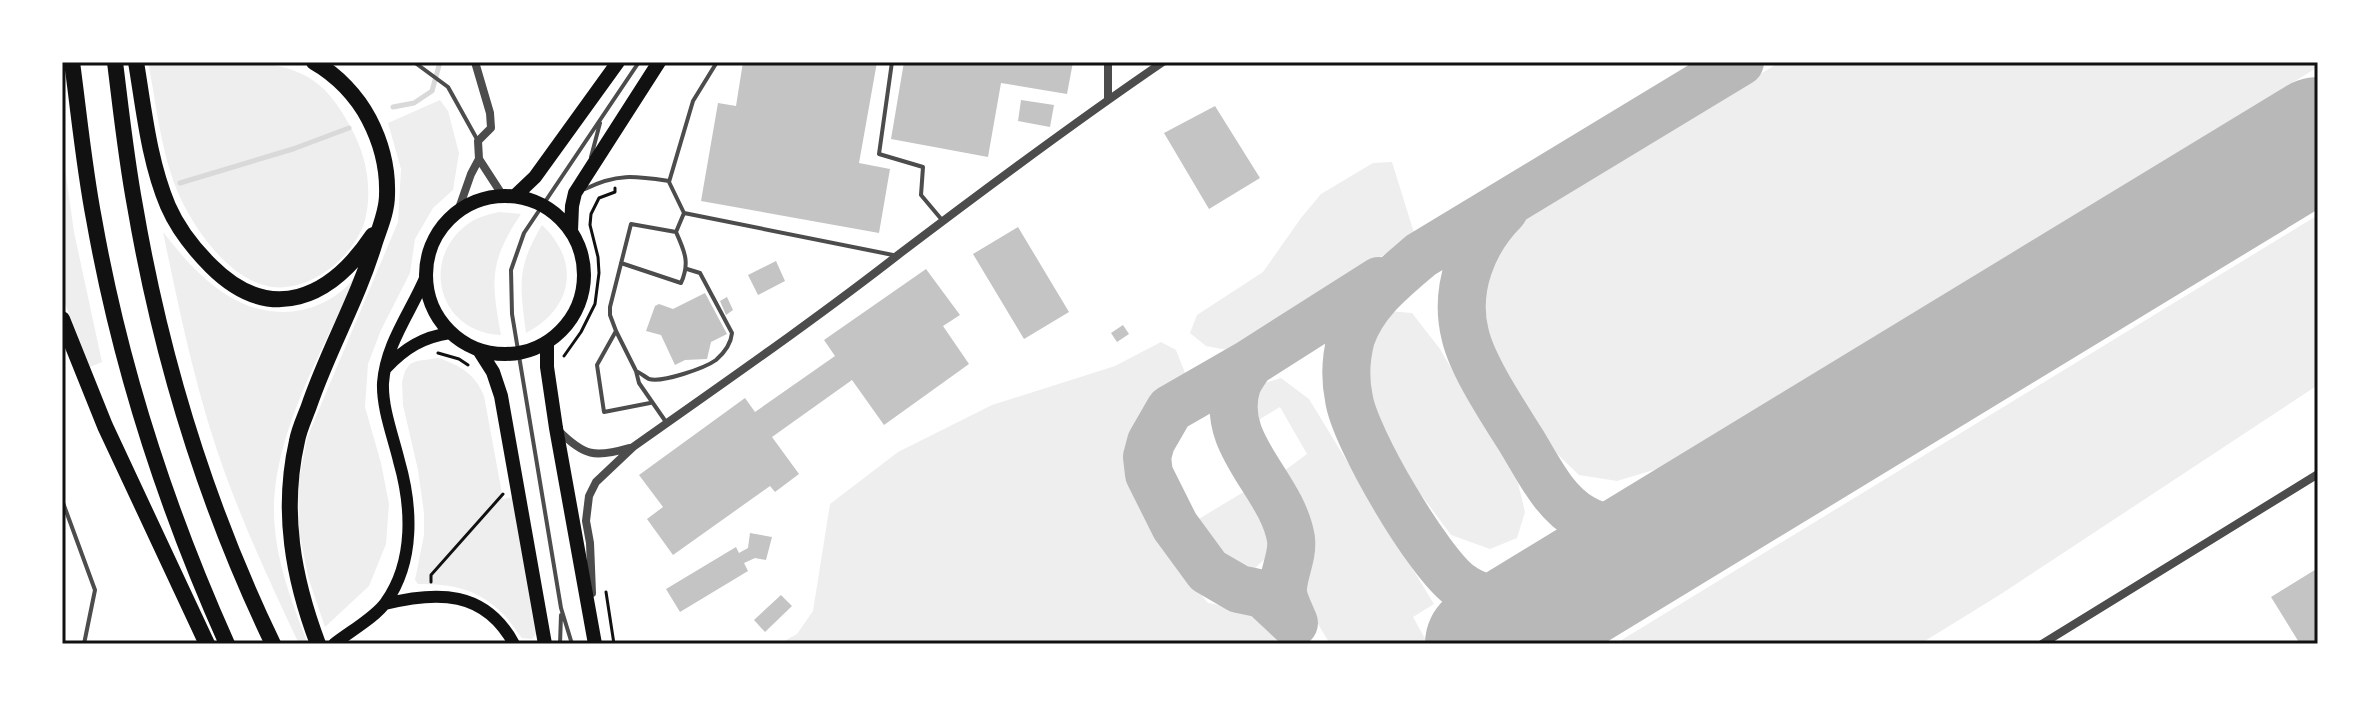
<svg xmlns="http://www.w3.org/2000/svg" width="2380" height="706" font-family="'Archivo Narrow',sans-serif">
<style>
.green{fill:#eee}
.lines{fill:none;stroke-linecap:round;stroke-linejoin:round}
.stream{stroke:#d9d9d9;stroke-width:5}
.taxiway{stroke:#b8b8b8;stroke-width:48}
.runway{stroke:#b8b8b8;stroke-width:122}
.building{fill:#c4c4c4}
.path{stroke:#111;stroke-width:3}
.service{stroke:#4c4c4c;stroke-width:4}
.minor{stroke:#4c4c4c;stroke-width:8}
.secondary{stroke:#111;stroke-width:12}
.primary{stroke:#111;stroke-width:14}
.motorway{stroke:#111;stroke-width:16}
.neatline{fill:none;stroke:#111;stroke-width:3}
</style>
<rect width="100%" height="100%" fill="#fff"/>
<path class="green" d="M148 62C196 62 275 53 314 81 330 92 342 111 351 128 366 155 372 186 366 216 358 254 312 292 272 287 231 281 196 232 180 197 161 155 157 107 148 62Z
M1780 62H2318V67L1657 469 1617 481 1579 475 1548 445 1512 388 1488 337 1484 291 1496 253 1522 220Z
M440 100 448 111 459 153 453 190 433 208 415 239 410 273 381 330 368 364 365 407 381 463 389 504 386 544 369 586 325 627 309 580 299 532 298 485 307 438 398 222 401 169 388 123Z
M62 147 74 232 102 362 90 367 62 296Z
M1392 162 1415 236 1227 350 1206 346 1190 333 1197 315 1263 272 1301 218 1321 194 1373 163Z
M499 212 521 214C489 262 491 280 501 335 441 333 420 264 464 227 474 218 486 215 499 212Z
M2318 215V385L2001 594 1920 644H1615Z
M542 225C581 262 573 308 526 333 520 285 516 269 542 225Z
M163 232C197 276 241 322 302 310 317 307 335 298 346 287 352 282 356 274 361 267 327 343 273 430 274 514 275 559 292 603 308 644H299C273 589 247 533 226 476 197 397 180 314 163 232Z
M1388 311 1412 313 1440 349 1518 483 1525 512 1517 538 1490 549 1451 535 1402 469 1373 415 1365 366 1374 335Z
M1161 342 1176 350 1185 373 1143 408 1124 449 1132 491 1165 551 1208 603 1247 610 1268 627 1281 644H779L797 634 813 611 830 504 898 452 992 405 1115 366Z
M438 358C460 365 476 375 484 396L503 499 513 497 536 627V634L532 639 522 638C515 630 510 620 502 613 477 588 451 584 418 584L415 580 424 535V513L418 470 403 405 402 382 405 371 410 364 417 361Z
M1281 378 1309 399 1434 604 1413 617 1428 644H1330L1303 599 1311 547 1307 515 1284 471 1307 454 1280 407 1257 421 1254 406 1259 385Z
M1247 490C1262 513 1271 528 1268 556L1254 569 1228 559 1211 542 1197 520Z"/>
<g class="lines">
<path class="stream" d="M393 107 414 103 432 91 440 62
M180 183 293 149 349 128"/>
<path class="taxiway" d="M1504 210C1472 242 1454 289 1465 334 1472 366 1504 413 1522 442 1539 470 1554 502 1582 518 1608 533 1637 532 1666 535
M1250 363C1246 370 1240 377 1237 385 1218 444 1282 484 1291 539 1293 556 1284 571 1283 588 1282 598 1290 613 1294 623L1263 594 1239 589 1208 571 1175 526 1149 474 1147 457 1151 442 1170 409 1250 363 1379 281
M1578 588C1549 598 1519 612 1489 600 1480 596 1469 592 1461 586 1429 564 1355 438 1349 399 1345 380 1346 357 1351 338 1363 302 1393 279 1421 255L1740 62"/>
<path class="runway" d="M1486 644 2318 138"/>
</g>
<path class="building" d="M743 62H877L859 163 890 169 879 233 701 201 718 103 736 106Z
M904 62H1073L1067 94 1001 83 988 157 891 139Z
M1021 100 1054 105 1050 127 1018 121Z
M1215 106 1260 178 1209 209 1164 133Z
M1018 227 1069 312 1024 339 973 254Z
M776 261 785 281 758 295 748 275Z
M926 269 960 315 943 326 969 364 884 425 852 380 772 437 799 474 775 492 770 486 673 555 647 519 663 507 639 475 745 398 755 412 835 356 824 340Z
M705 293 727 334 711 342 707 359 685 360 675 365 661 335 646 331 655 306 659 304 673 309Z
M727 297 733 310 726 315 720 301Z
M1123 325 1129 334 1117 342 1111 333Z
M750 533 772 537 766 560 755 558 744 563 748 571 680 612 666 589 736 547 739 553 748 548Z
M2318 568V644H2300L2271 597Z
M781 595 792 606 765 632 754 620Z"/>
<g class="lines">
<path class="path" d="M438 353 459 359 468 365
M564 356 581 332 595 304 599 273 598 257 590 225 591 214 599 198 615 192V188
M431 582V575L503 494
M606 592 614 644"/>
<path class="service" d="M414 62 448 87 478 141
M717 62 693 101 669 182 684 213 898 256
M892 62 879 154 923 167 921 195 942 220
M591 157 600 123
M585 189C617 173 635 176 669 181
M621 263 681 283C690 263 685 252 676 232
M616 331 597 365 604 412 650 403
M638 372C640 373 647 378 649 379 662 383 705 368 716 360 724 353 731 344 732 333L700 273 687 269
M666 422 639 383 636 371 616 331 610 315V307L631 224 676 232 684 213
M62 500 95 590 84 644
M560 644 561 615
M572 644 561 608 512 314 511 270 524 233 639 62"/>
<path class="minor" d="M475 62 490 113 491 128 478 141 479 159
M1108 62V99
M479 159 503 196
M458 211 471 174 479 159
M559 431C584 456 595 458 629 448
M592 593 590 543 586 521 589 496 596 482 633 447C722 384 812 322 898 255 985 189 1072 124 1163 62
M2042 644 2318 474"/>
<path class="secondary" d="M386 368C405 348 423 337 450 333
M385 604C437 591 485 590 514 644
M334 644C349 632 376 617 386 602 415 561 412 506 399 461 393 436 382 408 383 383 386 343 411 312 426 276"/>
<path class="primary" d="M426 275a79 79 0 1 1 158 0a79 79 0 1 1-158 0Z
M515 196 535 177 618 62
M571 231 572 206 575 193 659 62
M547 343V367L556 428 595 644
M479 350 493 372 501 396 545 644"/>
<path class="motorway" d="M72 62C79 114 84 167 94 219 120 366 166 508 227 644
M115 62C121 110 126 158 135 206 161 358 206 505 273 644
M136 62C144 110 149 161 168 206 178 229 193 248 211 266 271 326 331 298 373 235
M314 62C337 75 357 96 369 119 381 142 388 168 387 195 387 211 380 227 375 242 358 299 328 350 309 406 305 417 299 429 297 441 281 511 293 578 318 644
M62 319 105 426 207 644"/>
</g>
<rect width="2380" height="706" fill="none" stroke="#ffffff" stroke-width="128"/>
<rect x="64" y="64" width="2252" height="578" class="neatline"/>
</svg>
